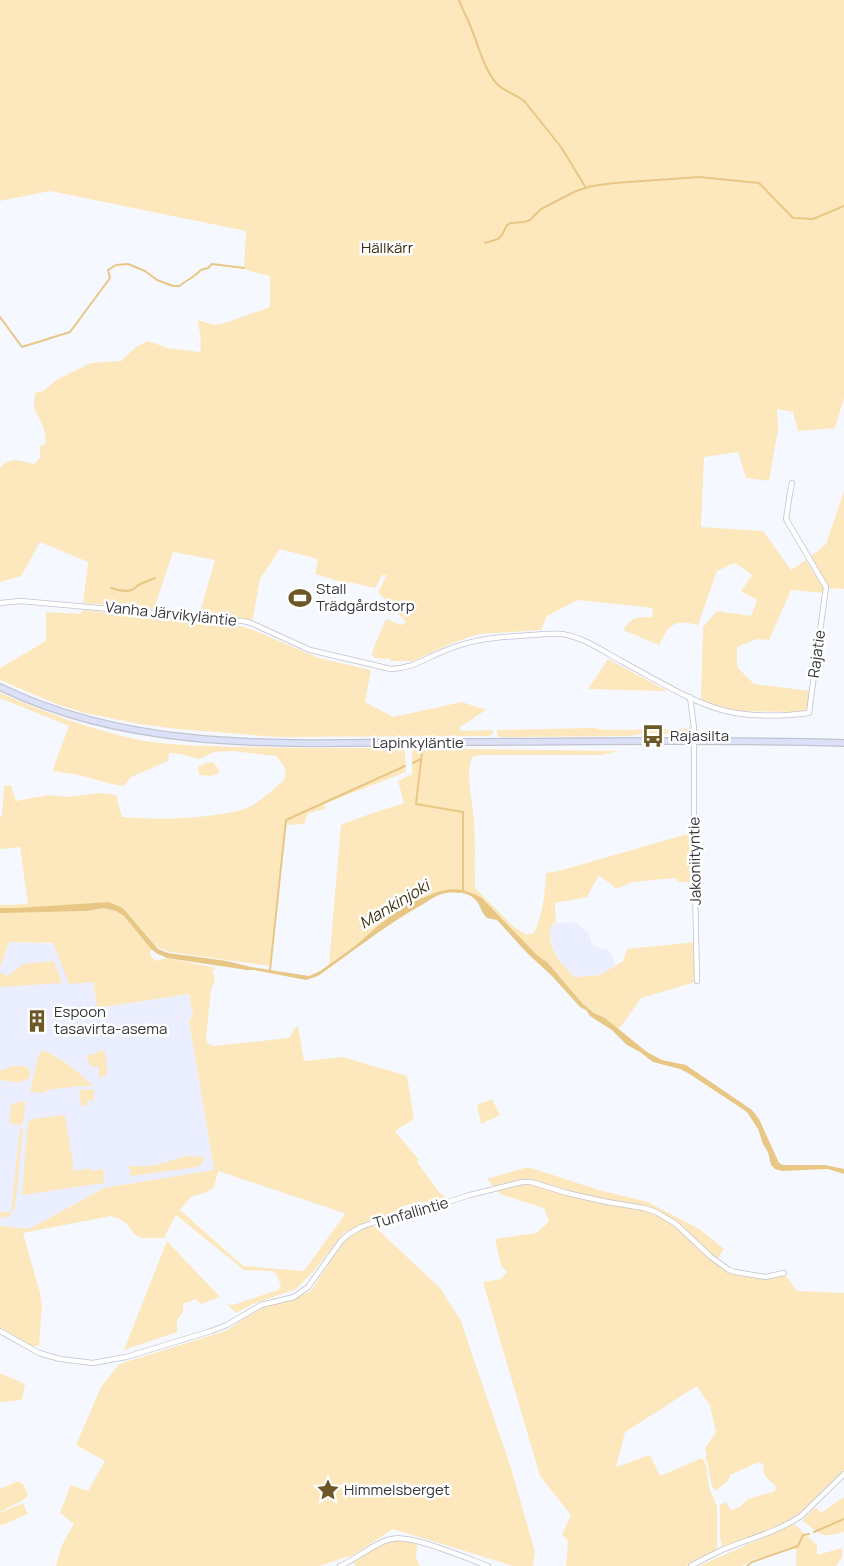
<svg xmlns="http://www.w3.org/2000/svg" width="844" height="1566" font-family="Manrope,sans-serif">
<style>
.built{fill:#ebeefe}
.green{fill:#fde8bd;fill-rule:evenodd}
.water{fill:#e8c785}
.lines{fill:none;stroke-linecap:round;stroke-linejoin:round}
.stream{stroke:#e8c785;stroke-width:2}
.minor-casing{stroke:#c1c3cf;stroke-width:6}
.secondary-casing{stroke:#c1c3cf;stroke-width:8}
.minor{stroke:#fff;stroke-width:4.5}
.secondary{stroke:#dde1f8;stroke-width:5.5}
.labels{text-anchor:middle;stroke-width:5;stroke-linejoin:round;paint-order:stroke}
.park-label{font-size:15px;fill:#392b0d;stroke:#fff}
.poi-label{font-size:15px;fill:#35363a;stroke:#fff;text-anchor:start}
.street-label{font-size:15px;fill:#35363a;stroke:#fff}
.water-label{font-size:16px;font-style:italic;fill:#403214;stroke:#fff}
</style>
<rect width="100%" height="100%" fill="#f6f8ff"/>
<path class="built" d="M576 922 589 934 592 945 604 950 608 949 616 965 600 975 575 977 563 967 553 949 549 931 552 924Z
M9 942 87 945 97 1008 189 994 193 1015 189 1021 214 1171 104 1188 29 1229 0 1226V968Z"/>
<path class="green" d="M0 0H844V398L835 428 798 431 793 412 777 409 778 429 769 481 746 478 738 452 704 457 701 527 763 531 791 570 806 560 823 587 824 593 791 590 769 640 757 639 737 647V667L754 684 811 691 809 707 803 712 734 711 718 706 701 699 703 627 717 611 751 616 757 600 741 591 752 575 735 563 717 571 698 625C674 619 669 624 659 645L623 630C633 616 636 617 652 617L653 608 578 600 547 616 541 630 480 634 455 642 413 661H391L389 659 375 658 372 655V652L386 619 402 625 406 622 378 592 387 575H382L375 588 349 582 348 584 315 574 318 559 280 549 260 579 252 622 243 619 200 612 215 560 173 552 154 609 83 603 88 562 40 542 21 576 0 582V468C10 456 20 461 34 464L40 458V446L46 443 44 429 34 407 35 393 44 391 56 380 91 363 121 361 136 347 148 341 168 348 200 352 201 342 198 320 213 325 222 324 270 307V276C261 273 251 273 244 268L246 231 50 191 0 201Z
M844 491V589L829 588 810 557 826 544Z
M82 610 241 626 258 632 319 658 371 670 365 702 393 717 462 702 486 710 460 727V731L493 730V734L489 736 277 737 177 729 139 724 85 713 56 704 0 680V668L46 641V612L81 614Z
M608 659 667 691 588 689Z
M0 693C45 712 91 730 140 740 174 746 208 746 242 747 295 748 348 748 402 748L405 751 406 772 324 804 325 809 308 813 304 824 285 825 271 966 170 952 157 947 123 908 109 902 29 908 30 912 88 911 103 908 116 911 124 916 151 949 150 954 155 961 167 958 216 968 212 971 215 979 211 990 206 1038 208 1044 214 1046 223 1045 289 1038 295 1028 298 1026 304 1061 343 1057 407 1076 414 1119 395 1131 419 1160 417 1162 439 1192 446 1198 443 1202 429 1204 421 1201 398 1208 399 1211 368 1221 344 1233 313 1272 296 1289 253 1304 236 1313 227 1304 233 1305 278 1290 281 1286 277 1276 273 1271 244 1270 176 1215 164 1238H141L135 1235 127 1224 120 1219 111 1216 23 1233 40 1293 42 1306 39 1346H31L0 1327V1226L29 1229 104 1188 214 1170 189 1021 193 1015 189 994 97 1008 93 982 69 984 53 943 9 942 0 968V905L28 904 20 847 0 849V817L2 816 4 786 11 785 16 801 48 795 67 797 100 793 116 795 122 817C155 820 189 819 223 814 231 812 241 811 249 807 261 801 272 790 283 781 289 771 283 764 276 756L232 751 214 752 199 759 180 754 169 753 168 761 131 777 124 786 112 784 79 775 53 771 54 766 69 726 0 698ZM218 1171 344 1213 345 1214 304 1271 243 1266 180 1210 191 1197 207 1192 214 1187Z
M690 726 691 731 686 734 681 735 653 733 627 736 500 737 497 734V730L593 728 606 730 687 729Z
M414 748 619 751 602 755H479L472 757C466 774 471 794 473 811 476 836 474 863 475 888L514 927 527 935 534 933C543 914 545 894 546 873L559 871 691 833 692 836V882H678L675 878 632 882 617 889 599 875 587 897 555 903 556 923 552 924C544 944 561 965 575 977L600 975 623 961 627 949 698 942 699 981 641 998 619 1029 605 1018 594 1013 583 1004 547 962 537 955 481 897 452 889 406 905 379 925 355 946 329 964 341 825 367 815 404 803 398 781 412 774V752Z
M209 762 214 763 219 770 218 774 210 776 199 775 198 767Z
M54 961 62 983 0 987V972L7 976 23 964Z
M101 1050 105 1052 107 1068 106 1076 99 1077V1066L91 1067 86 1056 96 1053Z
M45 1051C64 1060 78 1071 93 1086H79L47 1090 44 1093 30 1092 38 1057 40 1052Z
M12 1066H25L30 1070V1077C22 1085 10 1081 0 1080V1071Z
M79 1090H94V1101L87 1099 88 1105 81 1106Z
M492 1099 500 1115 481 1124 477 1105Z
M26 1101 23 1122 21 1125 9 1123 11 1104Z
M65 1115 74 1171 90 1168 91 1171 103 1169 104 1183 22 1195 28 1122 32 1119Z
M20 1128 23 1130 15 1208 10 1215 3 1218 0 1217V1212H11Z
M186 1156 204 1157 202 1164 197 1167 131 1176 129 1166H153Z
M528 1167 599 1190 648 1202 701 1230 724 1249 717 1260 731 1271 766 1277 784 1273 797 1291 844 1293V1470L795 1518 771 1529 722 1548 720 1536V1505L726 1502 731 1510 740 1507 748 1499 773 1492 776 1489 775 1485C768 1479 761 1475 764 1465L759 1462 730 1475 728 1481C722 1484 721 1488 715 1491 708 1481 711 1468 705 1457L707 1456 705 1448 716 1432 710 1406 697 1386 625 1432 616 1467 650 1455 660 1476 702 1458 706 1465 709 1488 717 1506V1550L686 1566H566L568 1541 562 1534 571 1515 540 1476 483 1282 501 1279 507 1272 501 1265 495 1239 536 1233 549 1222 544 1208 500 1194 487 1179Z
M373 1225 440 1288 461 1321 475 1363 511 1468 535 1552 533 1566H513L393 1529 353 1555 319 1566H56L62 1545 74 1524 60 1513 71 1485 88 1491 105 1461 76 1445 101 1387 119 1364 225 1331 262 1308 298 1297 311 1291 344 1240 362 1229Z
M167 1241 220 1297 201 1304 196 1299 183 1304V1312L177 1320V1332L124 1350Z
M0 1373 25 1384 22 1400 0 1402Z
M18 1481 24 1485 28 1496 23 1500 0 1512V1489Z
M844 1497V1532C820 1538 823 1536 803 1521L804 1518 816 1507 821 1513Z
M23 1503 28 1514 0 1526V1513Z
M794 1524 817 1545V1555L842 1548V1557L836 1566H796V1549L788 1548 770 1556 754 1559 742 1566H699Z
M398 1540 417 1544 416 1558 420 1566H355L354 1563C367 1554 382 1542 398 1540Z"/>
<path class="water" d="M452 889 463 890 481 897 537 955 547 962 583 1004 594 1013 605 1018 647 1052 662 1060 686 1065 752 1110 759 1119 779 1163 783 1165H825L844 1169V1174L828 1169 782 1171 775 1169 771 1165 768 1152 763 1144 758 1129 747 1112 688 1073 680 1069 653 1062 640 1052 627 1045 612 1030 590 1016 586 1010 580 1007 552 976 527 953 497 920 487 918C479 910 481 901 469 895 461 892 450 892 442 894 434 896 426 903 418 907 383 927 351 953 318 976L306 980 254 970H247L167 958 156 953 151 949 124 916 116 911 103 908 88 911 0 913V908H17L109 902 123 908 158 949 168 953 227 961 251 967 309 976 320 971 355 946 379 925 406 905 437 892Z"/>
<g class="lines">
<path class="stream" d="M459 0C462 9 467 17 470 25 478 44 483 67 496 83 504 92 517 94 525 102L561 147 586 188
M485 243 498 239 502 235 507 225 511 223 524 222 530 220 541 209 576 191 592 186 614 183 699 177 759 183 793 218 813 219 844 206
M0 317 22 347 70 332 110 278 108 270 116 265 128 264 145 271 157 280 173 286H179L194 276 201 270 208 268 212 264 244 268
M111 588C120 591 132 594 138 585L155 578
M422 752 416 804 463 812V890
M413 763 421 759
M270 970 286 820 405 766
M814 1532 844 1519
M747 1566 752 1562 798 1546 803 1535 809 1534"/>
<defs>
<path id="minor" d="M0 603 21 601 243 621 251 623 310 650 391 669C413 668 424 659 444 651 475 638 499 637 532 635 542 634 553 633 562 634 583 637 603 651 621 661 652 677 692 703 726 711 751 717 784 716 809 713L826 587 786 519 790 493 792 483
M690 697 694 728V836L697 981
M0 1331 39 1353 60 1359 93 1363 126 1357 211 1331 227 1325 261 1305 294 1297 308 1287 341 1241 349 1234 361 1227 386 1218 411 1211 423 1210 470 1195 522 1182H531L567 1193 607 1202 644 1208 656 1212 676 1224 711 1257 729 1270 735 1272 766 1277 784 1273
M340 1566C357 1559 375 1542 392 1539 411 1534 468 1559 488 1566
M691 1566C701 1560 712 1555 722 1550 749 1539 777 1532 801 1516L844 1474"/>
<path id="secondary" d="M0 687C137 754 293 743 442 742 576 742 710 739 844 743"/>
</defs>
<use href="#minor" class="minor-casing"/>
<use href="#secondary" class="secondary-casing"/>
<use href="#minor" class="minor"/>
<use href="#secondary" class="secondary"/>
</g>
<defs>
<symbol id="stadium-bare" viewBox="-9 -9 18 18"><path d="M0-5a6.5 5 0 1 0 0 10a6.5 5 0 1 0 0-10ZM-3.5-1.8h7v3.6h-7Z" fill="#6e5727" stroke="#fff" stroke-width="2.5" paint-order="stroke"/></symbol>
<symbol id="bus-bare" viewBox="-9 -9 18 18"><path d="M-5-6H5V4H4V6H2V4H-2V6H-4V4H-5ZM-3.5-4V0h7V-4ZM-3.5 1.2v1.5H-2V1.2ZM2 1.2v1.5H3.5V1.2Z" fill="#6e5727" stroke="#fff" stroke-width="2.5" paint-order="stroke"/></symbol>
<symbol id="building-bare" viewBox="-9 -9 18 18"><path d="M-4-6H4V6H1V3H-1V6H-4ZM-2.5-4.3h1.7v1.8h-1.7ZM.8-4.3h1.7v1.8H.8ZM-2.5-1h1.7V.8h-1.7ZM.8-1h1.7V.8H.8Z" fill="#6e5727" stroke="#fff" stroke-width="2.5" paint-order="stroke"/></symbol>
<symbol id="sight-bare" viewBox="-9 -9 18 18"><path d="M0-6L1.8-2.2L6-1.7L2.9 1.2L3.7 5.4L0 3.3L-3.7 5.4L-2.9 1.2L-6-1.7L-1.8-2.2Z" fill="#6e5727" stroke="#fff" stroke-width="2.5" paint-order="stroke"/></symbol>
</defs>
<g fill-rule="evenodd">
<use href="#stadium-bare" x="284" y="582" width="32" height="32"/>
<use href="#bus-bare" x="637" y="720" width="32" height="32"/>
<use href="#building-bare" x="21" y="1005" width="32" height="32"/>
<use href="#sight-bare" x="312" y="1474" width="32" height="32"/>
</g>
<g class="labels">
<g class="park-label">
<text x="387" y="253">Hällkärr</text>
</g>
<g class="poi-label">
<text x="316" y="594">Stall<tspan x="316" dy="17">Trädgårdstorp</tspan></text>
<text x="670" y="741">Rajasilta</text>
<text x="54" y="1017">Espoon<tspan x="54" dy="17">tasavirta-asema</tspan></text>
<text x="344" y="1495">Himmelsberget</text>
</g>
<g class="street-label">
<text transform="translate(171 614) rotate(6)" y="5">Vanha Järvikyläntie</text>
<text transform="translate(817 654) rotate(-82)" y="5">Rajatie</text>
<text x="418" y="748">Lapinkyläntie</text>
<text transform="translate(695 861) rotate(-91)" y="5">Jakoniityntie</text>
<text transform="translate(411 1213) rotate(-16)" y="5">Tunfallintie</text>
</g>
<g class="water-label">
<text transform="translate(394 904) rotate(-31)" y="6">Mankinjoki</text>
</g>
</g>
</svg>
